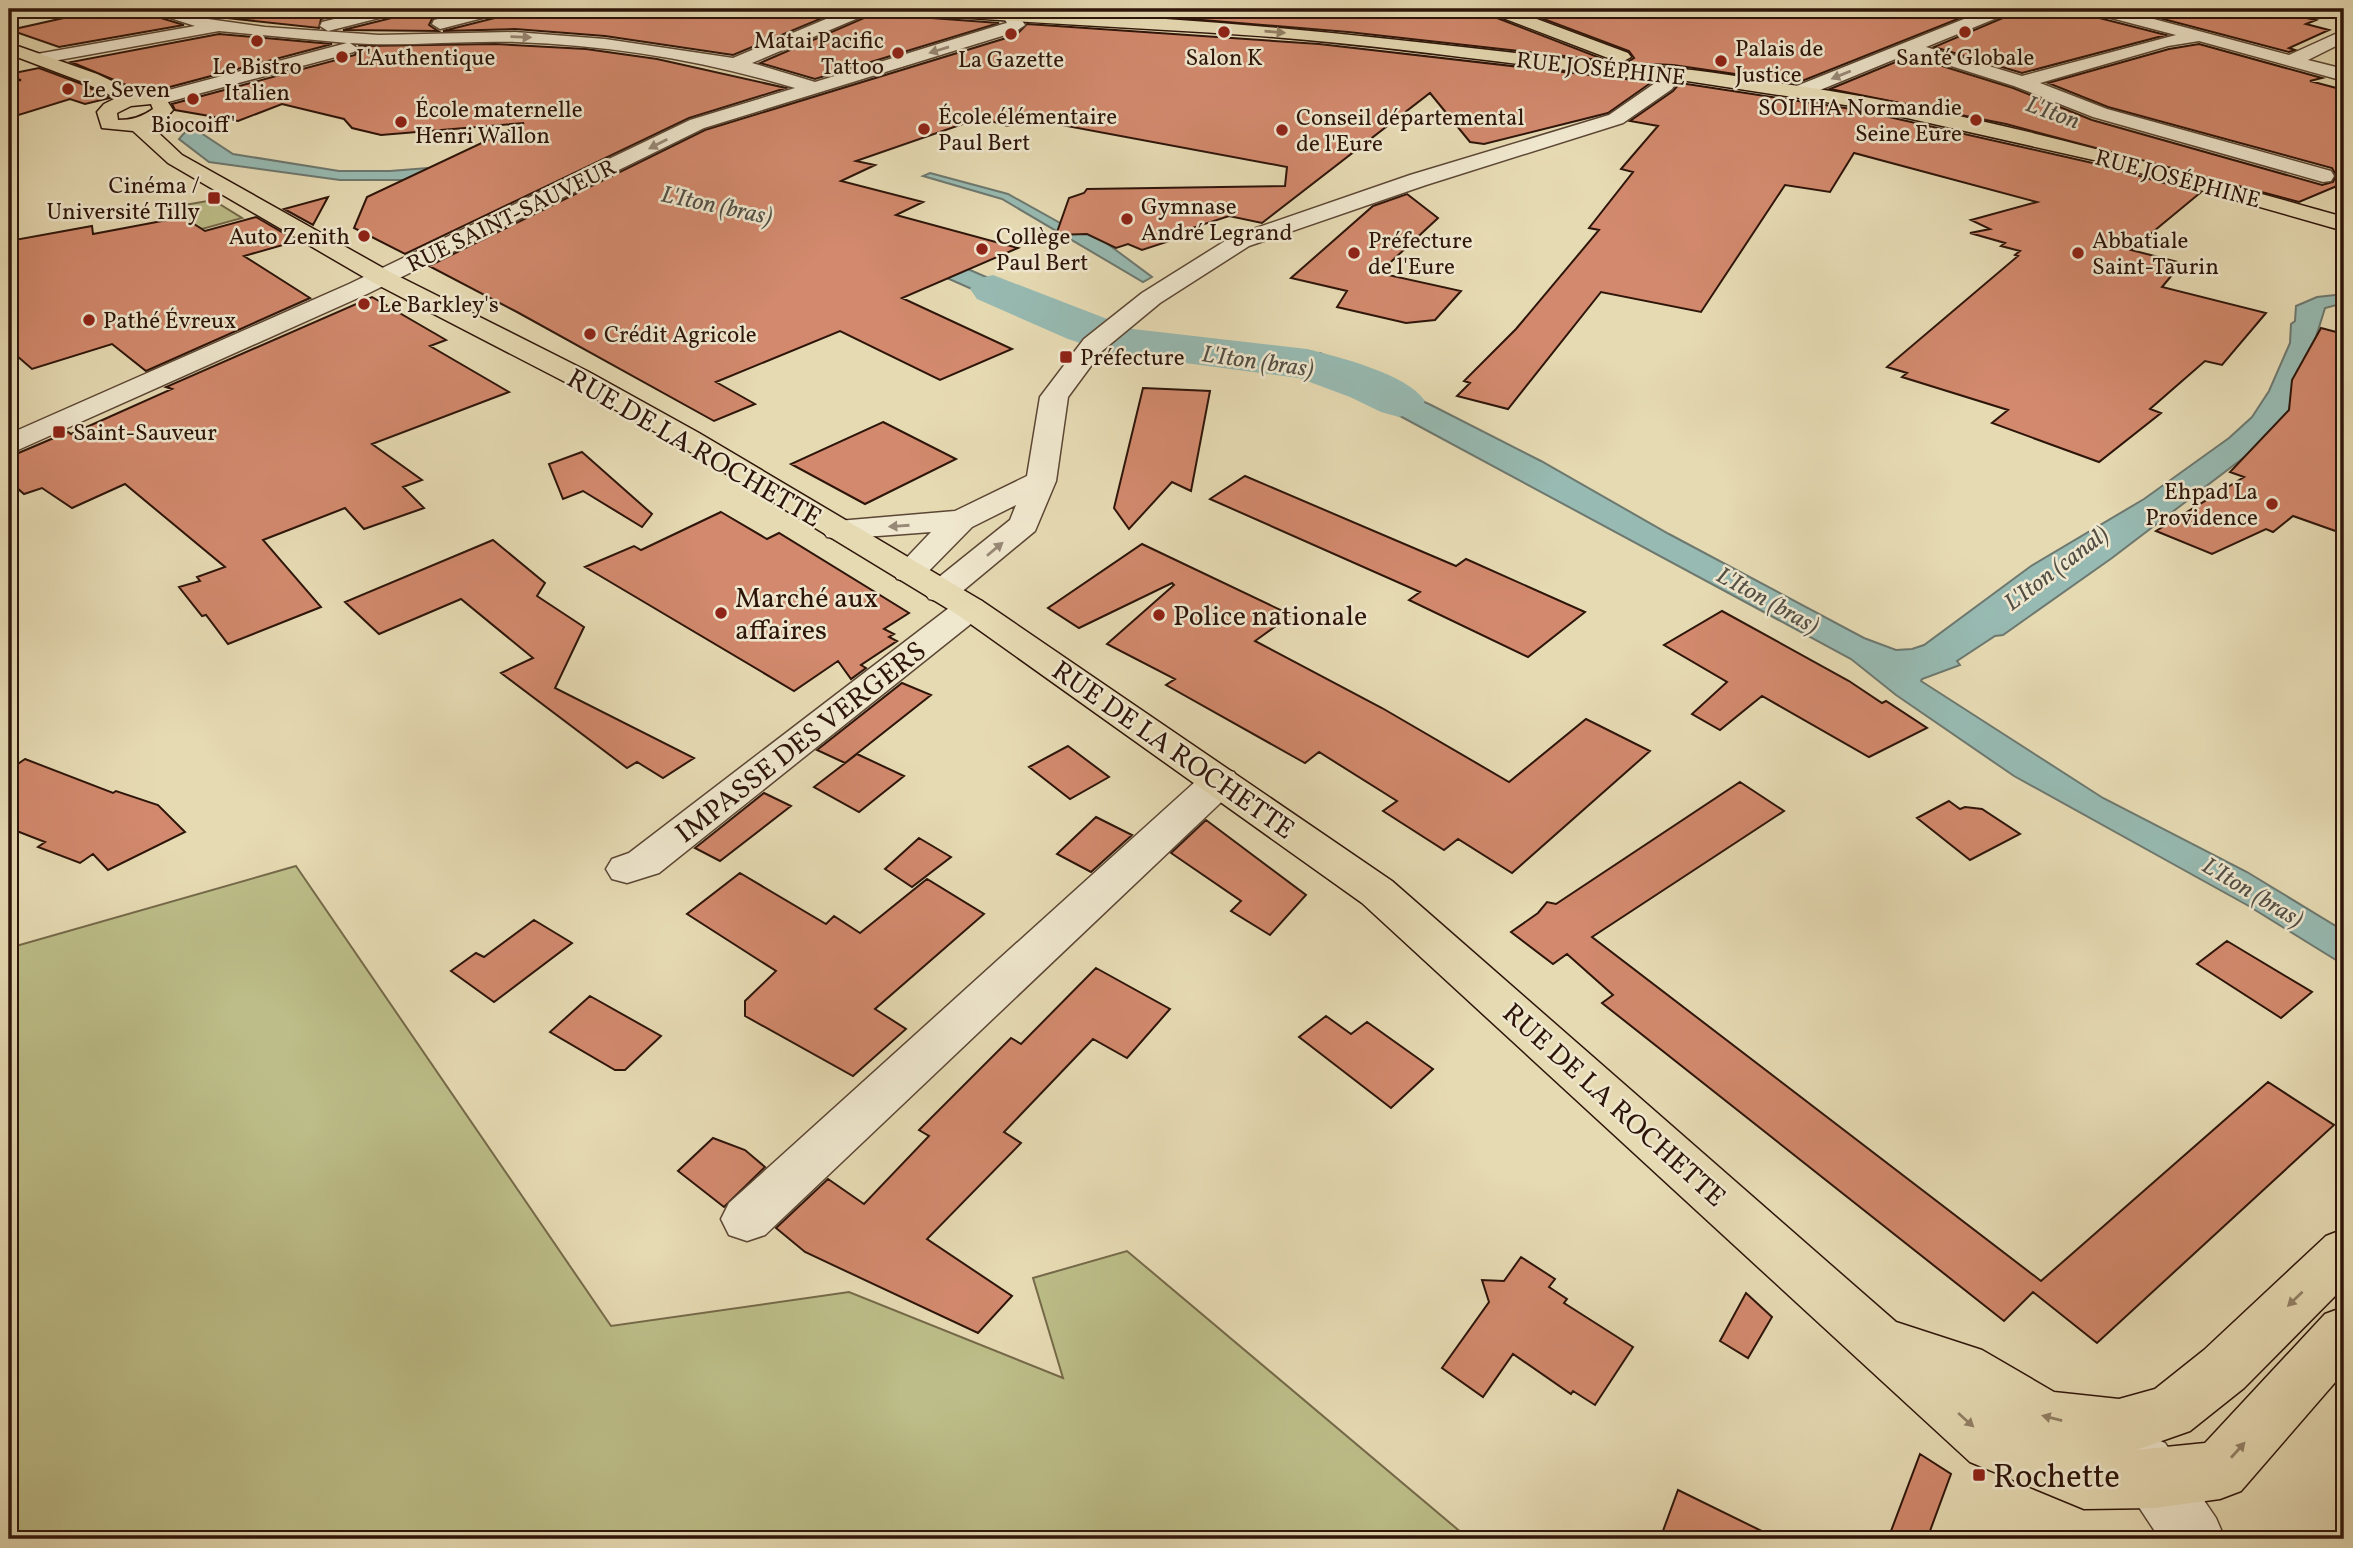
<svg xmlns="http://www.w3.org/2000/svg" width="2353" height="1548" font-family="Vollkorn,serif">
<style>
.green{fill:#bcbd88;stroke:#756949;stroke-width:2}
.water{fill:#97bab2;stroke:#6d786f;stroke-width:2}
.lines{fill:none;stroke-linecap:round;stroke-linejoin:round}
.river{fill:#97bab2;fill-rule:evenodd}
.building{fill:#d2896d;stroke:#2e150a;stroke-width:2}
.minor-casing{stroke:#5c4634;stroke-width:3}
.major-casing{stroke:#2e150a;stroke-width:3}
.minor{fill:#efe7ce;fill-rule:evenodd}
.major{fill:#e6dab3;fill-rule:evenodd}
.oneway{fill:#938167}
.oneway2{fill:#988876}
.poi-dot{fill:#8f2418;stroke:#efe7ce;stroke-width:2.5}
.labels{text-anchor:middle;stroke-width:5;stroke-linejoin:round;paint-order:stroke}
.far-poi-label{font-size:23px;fill:#2e150a;stroke:#efe7ce;text-anchor:start}
.far-street-label{font-size:23px;fill:#2e150a;stroke:#efe7ce}
.far-water-label{font-size:24px;font-style:italic;fill:#534f45;stroke:#efe7ce}
.street-label{font-size:28px;fill:#2e150a;stroke:#efe7ce}
.poi-label{font-size:28px;fill:#2e150a;stroke:#efe7ce;text-anchor:start}
.near-poi-label{font-size:33px;fill:#2e150a;stroke:#efe7ce;text-anchor:start}
</style>
<rect width="100%" height="100%" fill="#e6dab3"/>
<filter id="stains"><feTurbulence type="fractalNoise" baseFrequency=".00286" numOctaves="4"/><feColorMatrix values="0 0 0 0 .2 0 0 0 0 .09 0 0 0 0 .02 0 0 0 .5 -.17"/></filter>
<radialGradient id="worn" r=".72"><stop offset=".6" stop-color="#630" stop-opacity="0"/><stop offset="1" stop-color="#630" stop-opacity=".3"/></radialGradient>
<path class="green" d="M213 200 242 218 202 229 177 218 173 207Z
M296 866 611 1326 849 1292 1063 1378 1033 1278 1127 1251 1469 1539H9V948Z"/>
<path class="water" d="M195 129 233 154 339 171H390L504 162 408 180H340L209 162 179 139 186 131Z
M930 173 1008 194 1080 234 1093 233 1152 277 1143 282 1002 199 923 176Z
M600 178 954 263 1092 323 1078 336 922 267 638 193 586 185Z
M2344 294V303L2325 308 2316 337 2304 359 2288 412 2251 452 2112 558 2003 635 1995 636 1957 661 1960 665 1922 679 1921 681 2103 798 2247 872 2344 931V965L2247 905 2014 776 1896 695 1851 659 1400 416 1332 382 1297 372 1320 353 1431 405 1541 461 1669 534 1864 638 1896 650 1912 649 1924 645 2031 566 2144 499 2229 438 2252 417 2269 391 2290 343 2291 324 2295 321 2296 306 2317 297Z
M1136 335 1176 345 1244 353 1227 364 1119 352Z"/>
<g class="lines">
<path class="river" d="M993 275 1133 329 1307 349C1339 357 1407 374 1425 401L1417 412 1399 417 1381 412 1350 397 1299 378 1110 353 1068 339 977 299 970 289 977 279Z"/>
</g>
<path class="building" d="M104 9H150L154 16 184 25 59 47 10 30Z
M185 9H365L321 19 319 28 209 16Z
M404 9H468L433 17 429 25 438 31 343 30 400 16Z
M507 9H844L733 55 605 36 515 29 443 31 503 16Z
M875 9H908L918 17 999 23 815 79 760 63 871 15Z
M1145 9H1485L1489 15 1608 61 1348 32 1142 15Z
M1517 9H1983L1797 83 1673 65 1626 63 1634 58 1629 51Z
M2014 9H2087L2091 16 2166 35 2022 73 1934 47 2010 15Z
M2125 9H2264L2316 20 2306 24 2329 30 2289 48 2295 50 2289 52Z
M1027 24 1319 44 1652 82 1608 113 1484 144 1470 142 1430 93 1262 223 1229 216 1192 228 1188 235 1142 250 1128 244 1116 248 1087 234 1056 235 1069 198 1084 193 1087 189 1285 186 1287 167 1035 120 1027 123 1020 121 1008 126 980 118 856 161 875 165 841 181 923 202 896 215 1018 248 902 298 1012 349 940 380 840 331 716 382 755 404 714 421 517 312 429 266 705 130 1016 35Z
M219 34 332 44 151 92 138 90 71 62Z
M495 44 586 49 657 59 786 88 689 118 405 254 354 228 367 197 524 123 381 135 352 128 344 119 282 104 238 121 175 110 172 104 355 55 359 46Z
M2199 44 2322 78 2310 81 2344 90V183L2299 202 2006 124 1830 89 1910 56 2013 88 2092 120 2322 185 2333 182 2336 175 2332 168 2108 107 2048 83 2169 49Z
M39 68 82 84 110 98 85 104 70 99 9 118V83L21 80 9 77V74Z
M1680 83 1858 110 2097 164 2200 193 2131 250 2182 263 2162 287 2266 313 2222 365 2205 361 2150 409 2161 413 2099 462 1992 423 2008 410 1902 377 1907 373 1887 367 2018 256 2015 255 2020 251 2001 246 2005 243 1970 233 1990 229 1971 220 2037 202 1854 153 1830 192 1785 185 1701 312 1601 292 1508 409 1457 396 1470 383 1464 381 1516 329 1599 230 1589 228 1633 172 1621 169 1658 126 1630 121 1673 91Z
M1407 194 1438 218 1379 273 1461 291 1435 320 1406 323 1337 307 1347 291 1291 278 1373 206Z
M328 197 313 225 284 209Z
M183 217 205 231 256 217 297 241 244 256 310 298 146 371 112 344 32 369 9 349V241L92 226 93 234Z
M372 297 446 340 430 346 509 392 372 444 422 480 403 487 424 508 364 529 345 508 263 540 321 607 228 644 206 615 202 616 179 587 200 581 197 577 225 567 125 484 72 508 42 488 24 494 9 481V457L68 432 71 434 172 389 166 387Z
M2321 328 2344 334V534L2293 516 2273 532 2266 529 2212 554 2156 531 2244 477 2230 472 2289 410 2292 380Z
M1143 388 1210 391 1191 491 1172 482 1129 529 1114 508Z
M883 422 956 459 865 504 791 464Z
M582 452 652 514 642 527 583 491 563 499 549 464Z
M1245 476 1456 566 1466 559 1585 612 1528 657 1409 600 1420 592 1210 499Z
M721 512 767 539 779 533 909 613 884 629 894 634 889 637 897 641 861 665 866 668 851 679 838 661 794 691 585 567 634 546 641 550Z
M493 540 545 583 537 596 584 627 555 688 694 758 663 778 637 762 627 768 501 673 533 658 461 599 379 634 345 602Z
M1142 544 1291 615 1255 641 1382 708 1509 782 1586 719 1650 751 1512 873 1458 839 1444 850 1383 811 1397 801 1319 752 1305 763 1166 685 1175 679 1107 644 1174 585 1172 583 1079 628 1048 608Z
M1722 611 1849 681 1882 703 1886 701 1927 728 1869 757 1762 696 1720 730 1692 714 1727 682 1664 645Z
M902 683 931 695 845 763 817 750Z
M1068 746 1109 777 1070 799 1029 767Z
M857 754 904 776 859 812 814 787Z
M25 759 113 793 116 791 158 805 185 832 108 870 93 854 80 863 38 847 45 842 9 828V770Z
M1740 782 1784 811 1592 937 2041 1281 2268 1082 2334 1125 2097 1343 2033 1292 2004 1321 1602 1003 1613 995 1567 954 1553 964 1511 932 1538 913 1547 902 1556 904Z
M764 793 791 806 720 861 695 848Z
M1949 801 1960 809 1965 807 1982 809 2020 834 1970 860 1917 818Z
M1096 817 1132 835 1091 872 1057 854Z
M1206 820 1306 895 1270 935 1231 911 1241 901 1171 853Z
M919 838 951 857 912 887 885 869Z
M740 873 826 924 834 916 860 933 927 879 984 914 875 1009 906 1029 853 1076 745 1016V1001L776 971 687 914Z
M534 920 572 943 494 1002 451 971 476 953 484 957Z
M2227 941 2312 992 2281 1018 2197 964Z
M1096 968 1170 1009 1127 1058 1093 1039 1004 1132 1021 1143 927 1239 1012 1296 978 1333 805 1252 776 1228 828 1179 864 1204 929 1136 919 1130 1011 1038 1021 1044Z
M590 996 661 1036 625 1070H615L550 1032Z
M1326 1016 1351 1034 1367 1022 1433 1069 1391 1108 1299 1037Z
M713 1138 745 1150 765 1167 724 1207 678 1171Z
M1521 1257 1555 1279 1549 1287 1567 1299 1564 1303 1633 1347 1595 1405 1573 1391 1571 1394 1513 1354 1483 1397 1442 1368 1489 1302 1482 1280 1504 1281Z
M1746 1293 1772 1317 1748 1358 1720 1341Z
M1920 1454 1951 1474 1927 1539H1888Z
M1678 1490 1778 1539H1660Z"/>
<g class="lines">
<defs>
<path id="minor" d="M153 9H177L208 19 265 27 379 35 515 32 605 39 733 58 850 9H872L870 13 752 63 815 82 1003 24 1007 23 1003 17 1005 13H1017L1025 25 1015 32 704 128 367 294 9 454V434L349 284 690 120 795 88C705 61 610 45 516 42 460 40 405 47 350 43L357 48 354 52 157 105 147 99 150 95 347 43 219 31 37 64 28 59 37 54 195 26 155 13Z
M375 9H401L399 13 328 31 320 26 322 22Z
M478 9H504L502 13 440 29 432 24 434 20Z
M1119 9H1142L1140 13 1102 25 1094 20 1096 16Z
M1989 9H2011L2009 13 1926 47 2022 76 2176 35 2092 13 2090 9H2116L2289 55 2344 30V42L2308 60 2344 69V81L2199 41 2168 46 2040 83 2107 109 2331 171 2334 176 2331 181 2323 182 2093 117 2014 86 1910 53 1803 97H1789L1787 93 1789 89Z
M1674 67 1683 73 1672 89 1623 123 1426 185 1249 246 1160 303 1102 351 1068 397 1056 481 1035 531 953 599 941 602 929 599 924 592 929 585 1010 520 1016 505 972 527 921 579 909 582 897 579 893 572 931 532 838 539 827 537 822 530 827 523 838 521 955 511 1027 476 1040 397 1084 339 1142 293 1233 236 1410 175 1609 115 1658 81 1668 69Z
M970 598 982 601 987 608 982 615 659 873 627 883 612 879 606 869 612 859 629 853 958 601Z
M1220 768 1234 772 1239 781 1234 790 765 1235 747 1241 729 1235 721 1219 729 1203 1206 772Z
M2144 1434 2165 1443 2216 1518 2225 1539H2160L2123 1483 2115 1463 2123 1443Z"/>
<path id="major" d="M910 9C957 7 1005 12 1052 13 1250 20 1446 46 1642 67 1695 67 1747 79 1799 86 1984 114 2165 167 2344 217V231L2098 161 1858 107 1674 79H1642C1519 65 1396 47 1273 37 1155 28 1036 24 918 14Z
M1488 9H1510L1628 53 1631 57 1622 62 1616 61 1490 13Z
M9 43 97 74 137 93 164 96 173 110 165 119 151 126 182 155 392 273 589 372 699 433 982 601 1392 881 1896 1322 1982 1350 2054 1392 2119 1399 2155 1389 2204 1350 2326 1236 2344 1229V1287L2244 1388 2190 1431 2136 1450 2205 1443 2325 1314 2344 1307V1372L2241 1491 2220 1499 2155 1508 2084 1509 1970 1462 1362 903 958 615 679 445 569 384 374 283 168 163 133 131 102 128 97 112 104 104 116 98 83 82 9 54ZM151 104 153 109C142 117 132 120 118 120L117 113 131 106Z"/>
</defs>
<use href="#minor" class="minor-casing"/>
<use href="#major" class="major-casing"/>
<use href="#minor" class="minor"/>
<use href="#major" class="major"/>
</g>
<defs><path id="oneway-solid" d="M-6-.8H1V-3.2L6.5 0L1 3.2V.8H-6Z" transform="scale(1.75)"/></defs>
<g class="oneway">
<use href="#oneway-solid" transform="translate(1275 32) rotate(5)"/>
<use href="#oneway-solid" transform="translate(2295 1299) rotate(136)"/>
<use href="#oneway-solid" transform="translate(2052 1418) rotate(-166)"/>
<use href="#oneway-solid" transform="translate(1966 1420) rotate(42)"/>
<use href="#oneway-solid" transform="translate(2238 1450) rotate(-48)"/>
</g>
<g class="oneway2">
<use href="#oneway-solid" transform="translate(521 37) rotate(2)"/>
<use href="#oneway-solid" transform="translate(939 50) rotate(163)"/>
<use href="#oneway-solid" transform="translate(1841 75) rotate(158)"/>
<use href="#oneway-solid" transform="translate(658 144) rotate(153)"/>
<use href="#oneway-solid" transform="translate(899 526) rotate(176)"/>
<use href="#oneway-solid" transform="translate(995 549) rotate(-40)"/>
</g>
<g class="poi-dot">
<circle cx="1224" cy="32" r="7"/>
<circle cx="1965" cy="32" r="7"/>
<circle cx="1011" cy="34" r="7"/>
<circle cx="257" cy="41" r="7"/>
<circle cx="898" cy="53" r="7"/>
<circle cx="342" cy="57" r="7"/>
<circle cx="1721" cy="61" r="7"/>
<circle cx="68" cy="89" r="7"/>
<circle cx="193" cy="99" r="7"/>
<circle cx="1976" cy="120" r="7"/>
<circle cx="401" cy="122" r="7"/>
<circle cx="924" cy="129" r="7"/>
<circle cx="1282" cy="130" r="7"/>
<rect x="207" y="191" width="14" height="14" rx="3.5"/>
<circle cx="1127" cy="219" r="7"/>
<circle cx="364" cy="236" r="7"/>
<circle cx="982" cy="249" r="7"/>
<circle cx="1354" cy="253" r="7"/>
<circle cx="2078" cy="253" r="7"/>
<circle cx="364" cy="304" r="7"/>
<circle cx="89" cy="320" r="7"/>
<circle cx="590" cy="334" r="7"/>
<rect x="1059" y="350" width="14" height="14" rx="3.5"/>
<rect x="52" y="425" width="14" height="14" rx="3.5"/>
<circle cx="2272" cy="504" r="7"/>
<circle cx="721" cy="613" r="7"/>
<circle cx="1159" cy="615" r="7"/>
<rect x="1972" y="1468" width="14" height="14" rx="3.5"/>
</g>
<g class="labels">
<g class="far-poi-label">
<text x="884" y="48" text-anchor="end">Matai Pacific<tspan x="884" dy="26">Tattoo</tspan></text>
<text x="1735" y="56">Palais de<tspan x="1735" dy="26">Justice</tspan></text>
<text x="356" y="65">L'Authentique</text>
<text x="1224" y="65" text-anchor="middle">Salon K</text>
<text x="1965" y="65" text-anchor="middle">Santé Globale</text>
<text x="1011" y="67" text-anchor="middle">La Gazette</text>
<text x="257" y="74" text-anchor="middle">Le Bistro<tspan x="257" dy="26">Italien</tspan></text>
<text x="82" y="97">Le Seven</text>
<text x="1962" y="115" text-anchor="end">SOLIHA Normandie<tspan x="1962" dy="26">Seine Eure</tspan></text>
<text x="415" y="117">École maternelle<tspan x="415" dy="26">Henri Wallon</tspan></text>
<text x="938" y="124">École élémentaire<tspan x="938" dy="26">Paul Bert</tspan></text>
<text x="1296" y="125">Conseil départemental<tspan x="1296" dy="26">de l'Eure</tspan></text>
<text x="193" y="132" text-anchor="middle">Biocoiff'</text>
<text x="200" y="193" text-anchor="end">Cinéma /<tspan x="200" dy="26">Université Tilly</tspan></text>
<text x="1141" y="214">Gymnase<tspan x="1141" dy="26">André Legrand</tspan></text>
<text x="350" y="244" text-anchor="end">Auto Zenith</text>
<text x="996" y="244">Collège<tspan x="996" dy="26">Paul Bert</tspan></text>
<text x="1368" y="248">Préfecture<tspan x="1368" dy="26">de l'Eure</tspan></text>
<text x="2092" y="248">Abbatiale<tspan x="2092" dy="26">Saint-Taurin</tspan></text>
<text x="378" y="312">Le Barkley's</text>
<text x="103" y="328">Pathé Évreux</text>
<text x="604" y="342">Crédit Agricole</text>
<text x="1080" y="365">Préfecture</text>
<text x="73" y="440">Saint-Sauveur</text>
<text x="2258" y="499" text-anchor="end">Ehpad La<tspan x="2258" dy="26">Providence</tspan></text>
</g>
<g class="far-street-label">
<text transform="translate(1601 68) rotate(6)" y="8">RUE JOSÉPHINE</text>
<text transform="translate(2178 178) rotate(15)" y="8">RUE JOSÉPHINE</text>
<text transform="translate(511 215) rotate(-26)" y="8">RUE SAINT-SAUVEUR</text>
</g>
<g class="far-water-label">
<text transform="translate(2053 112) rotate(20)" y="8">L'Iton</text>
<text transform="translate(717 205) rotate(12)" y="8">L'Iton (bras)</text>
<text transform="translate(1258 361) rotate(8)" y="8">L'Iton (bras)</text>
<text transform="translate(2056 568) rotate(-37)" y="8">L'Iton (canal)</text>
<text transform="translate(1768 600) rotate(29)" y="8">L'Iton (bras)</text>
<text transform="translate(2253 892) rotate(31)" y="8">L'Iton (bras)</text>
</g>
<g class="street-label">
<text transform="translate(695 447) rotate(30)" y="10">RUE DE LA ROCHETTE</text>
<text transform="translate(800 741) rotate(-38)" y="10">IMPASSE DES VERGERS</text>
<text transform="translate(1174 749) rotate(35)" y="10">RUE DE LA ROCHETTE</text>
<text transform="translate(1615 1104) rotate(42)" y="10">RUE DE LA ROCHETTE</text>
</g>
<g class="poi-label">
<text x="735" y="607">Marché aux<tspan x="735" dy="32">affaires</tspan></text>
<text x="1173" y="625">Police nationale</text>
</g>
<g class="near-poi-label">
<text x="1993" y="1487">Rochette</text>
</g>
</g>
<rect width="2353" height="1548" fill="none" stroke="#e6dab3" stroke-width="35"/>
<rect x="10" y="10" width="2332" height="1527" fill="none" stroke="#2e150a" stroke-width="3.5"/>
<rect x="18" y="18" width="2318" height="1513" fill="none" stroke="#2e150a" stroke-width="2"/>
<rect width="100%" height="100%" filter="url(#stains)"/>
<rect width="100%" height="100%" fill="url(#worn)"/>
</svg>
